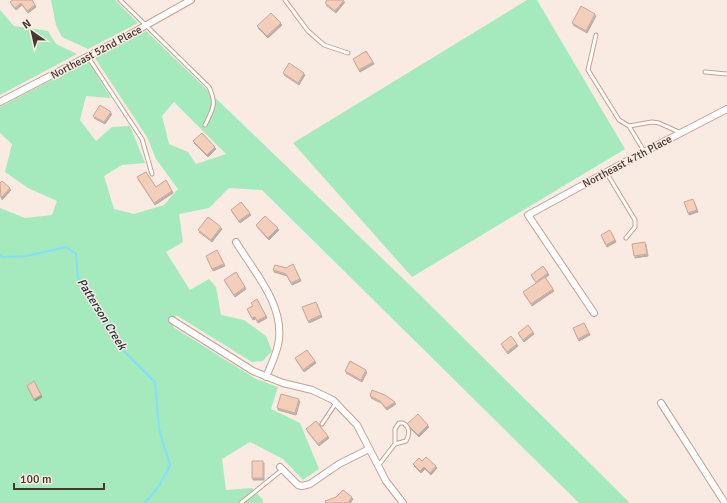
<svg xmlns="http://www.w3.org/2000/svg" width="727" height="503" font-family="Signika,sans-serif">
<style>
.green{fill:#a4eabc;fill-rule:evenodd}
.lines{fill:none;stroke-linecap:round;stroke-linejoin:round}
.stream{stroke:#82dffe;stroke-width:2}
.building{fill:#f3cebb;stroke:#caa695;filter:url(#shadow)}
.service-casing{stroke:#c5a18f;stroke-width:5}
.minor-casing{stroke:#c5a18f;stroke-width:8}
.service{stroke:#fff;stroke-width:3}
.minor{stroke:#fff;stroke-width:6}
.labels{text-anchor:middle;stroke-width:3;stroke-linejoin:round;paint-order:stroke}
.street-label{font-size:11px;fill:#463730;stroke:#f9eae2}
.water-label{font-size:12px;font-style:italic;fill:#1a3037;stroke:#f9eae2}
</style>
<defs>
<filter id="shadow"><feDropShadow dx="1" dy="2" stdDeviation="0" flood-color="#0004"/></filter>
</defs>
<rect width="100%" height="100%" fill="#f9eae2"/>
<path class="green" d="M51 0H115L138 23 88 49 62 37 56 25Z
M527 0H537L625 149 412 277 293 143Z
M0 10 14 26 48 31 56 44 77 54 0 95Z
M146 31 418 293 630 503H579L262 190 229 188 209 208 179 214 183 242 166 252 190 290 209 279 216 287 221 315 244 320 266 336 272 351 263 361 252 362 176 315 173 327 256 379 278 387 271 409 300 423 319 469 303 480 283 459 250 442 222 459 226 490 252 488 263 500V503H0V208L25 218 52 215 57 201 28 188 5 172 12 144 0 133V107L88 61 111 98 86 96 80 120 96 141 112 127 130 126 145 163 122 165 104 176 114 209 134 214 164 205 178 189 156 159 147 137 95 58ZM174 102 226 154 196 164 188 152 169 144 162 116Z"/>
<g class="lines">
<path class="stream" d="M0 255 2 257 27 256 66 247 76 254 78 278 97 311 112 328 118 345 155 382 159 429 170 465 159 486 145 503"/>
</g>
<path class="building" d="M13 0H32L35 5 27 11 21 3 15 8 10 2Z
M327 0H344L335 11 325 3Z
M581 6 595 14 586 31 572 23Z
M271 13 281 23 267 36 257 26Z
M366 51 373 62 359 70 353 59Z
M289 63 304 73 298 83 283 73Z
M100 105 111 112 104 122 93 116Z
M202 133 215 147 207 155 193 141Z
M146 172 156 187 166 180 172 191 154 203 137 177Z
M2 181 10 188 1 198 0 183Z
M693 199 697 210 688 213 684 202Z
M241 202 250 213 239 221 231 210Z
M265 216 278 228 268 238 256 225Z
M208 217 221 227 211 240 198 230Z
M610 230 615 240 606 245 601 235Z
M645 242 647 254 634 256 632 244Z
M217 250 224 264 212 269 206 256Z
M293 264 300 279 291 283 286 274 273 270 275 265 286 268Z
M543 266 548 273 536 282 531 275Z
M236 272 245 287 234 295 224 280Z
M545 277 553 289 531 304 523 292Z
M257 299 266 316 257 321 255 317 252 318 247 309 253 306 251 303Z
M316 302 321 315 308 321 302 307Z
M584 323 589 333 578 339 573 328Z
M528 325 533 332 523 340 518 333Z
M511 336 517 344 507 352 501 344Z
M307 350 315 361 303 370 295 358Z
M350 361 366 370 361 380 345 371Z
M34 381 41 395 34 399 27 386Z
M372 390 385 395 395 402 386 408 380 401 370 396Z
M281 394 299 399 295 413 277 408Z
M418 414 428 425 418 435 407 424Z
M316 421 328 436 318 444 306 429Z
M426 457 436 466 430 473 424 467 420 471 413 464 419 458 422 461Z
M252 461H263V478H252Z
M343 490 352 497 348 503H326L325 501 336 497Z"/>
<g class="lines">
<defs>
<path id="service" d="M120 0 209 87C217 104 213 109 205 125
M285 0 308 31 324 45 348 53
M596 35 588 70 619 120 629 126
M88 57 142 139 152 174
M705 72 727 74
M644 151 629 126 652 122 659 123 681 133
M606 172 635 220V227L626 238
M322 424 336 403
M378 466 395 444 406 441C410 434 410 427 403 423H399L395 429V444
M241 503 283 469"/>
<path id="minor" d="M0 102 127 36 191 0
M236 242C253 271 283 302 279 339 278 351 271 365 266 377
M594 313 528 215 638 155 727 109
M172 320 253 371 283 383 312 390 333 400 357 425 386 481 403 503
M661 403 725 503
M280 467 298 485 302 486 310 484 339 464 369 449"/>
</defs>
<use href="#service" class="service-casing"/>
<use href="#minor" class="minor-casing"/>
<use href="#service" class="service"/>
<use href="#minor" class="minor"/>
</g>
<g class="labels">
<g class="street-label">
<text transform="translate(96 52) rotate(-28)" y="4">Northeast 52nd Place</text>
<text transform="translate(627 161) rotate(-28)" y="4">Northeast 47th Place</text>
</g>
<g class="water-label">
<text transform="translate(102 314) rotate(58)" y="4">Patterson Creek</text>
</g>
</g>
<g transform="translate(32 32) rotate(326)" stroke="#f9eae2" stroke-width="3" paint-order="stroke">
<path d="M0-3L7 15L0 10L-7 15Z" fill="#463730"/>
<text y="-6" font-size="11" font-weight="bold" text-anchor="middle" fill="#463730">N</text>
</g>
<path d="M14 483v6h90v-6" fill="none" stroke="#463730" stroke-width="2"/>
<text x="20" y="483" font-size="12" fill="#463730" stroke="#f9eae2" stroke-width="3" paint-order="stroke">100 m</text>
</svg>
